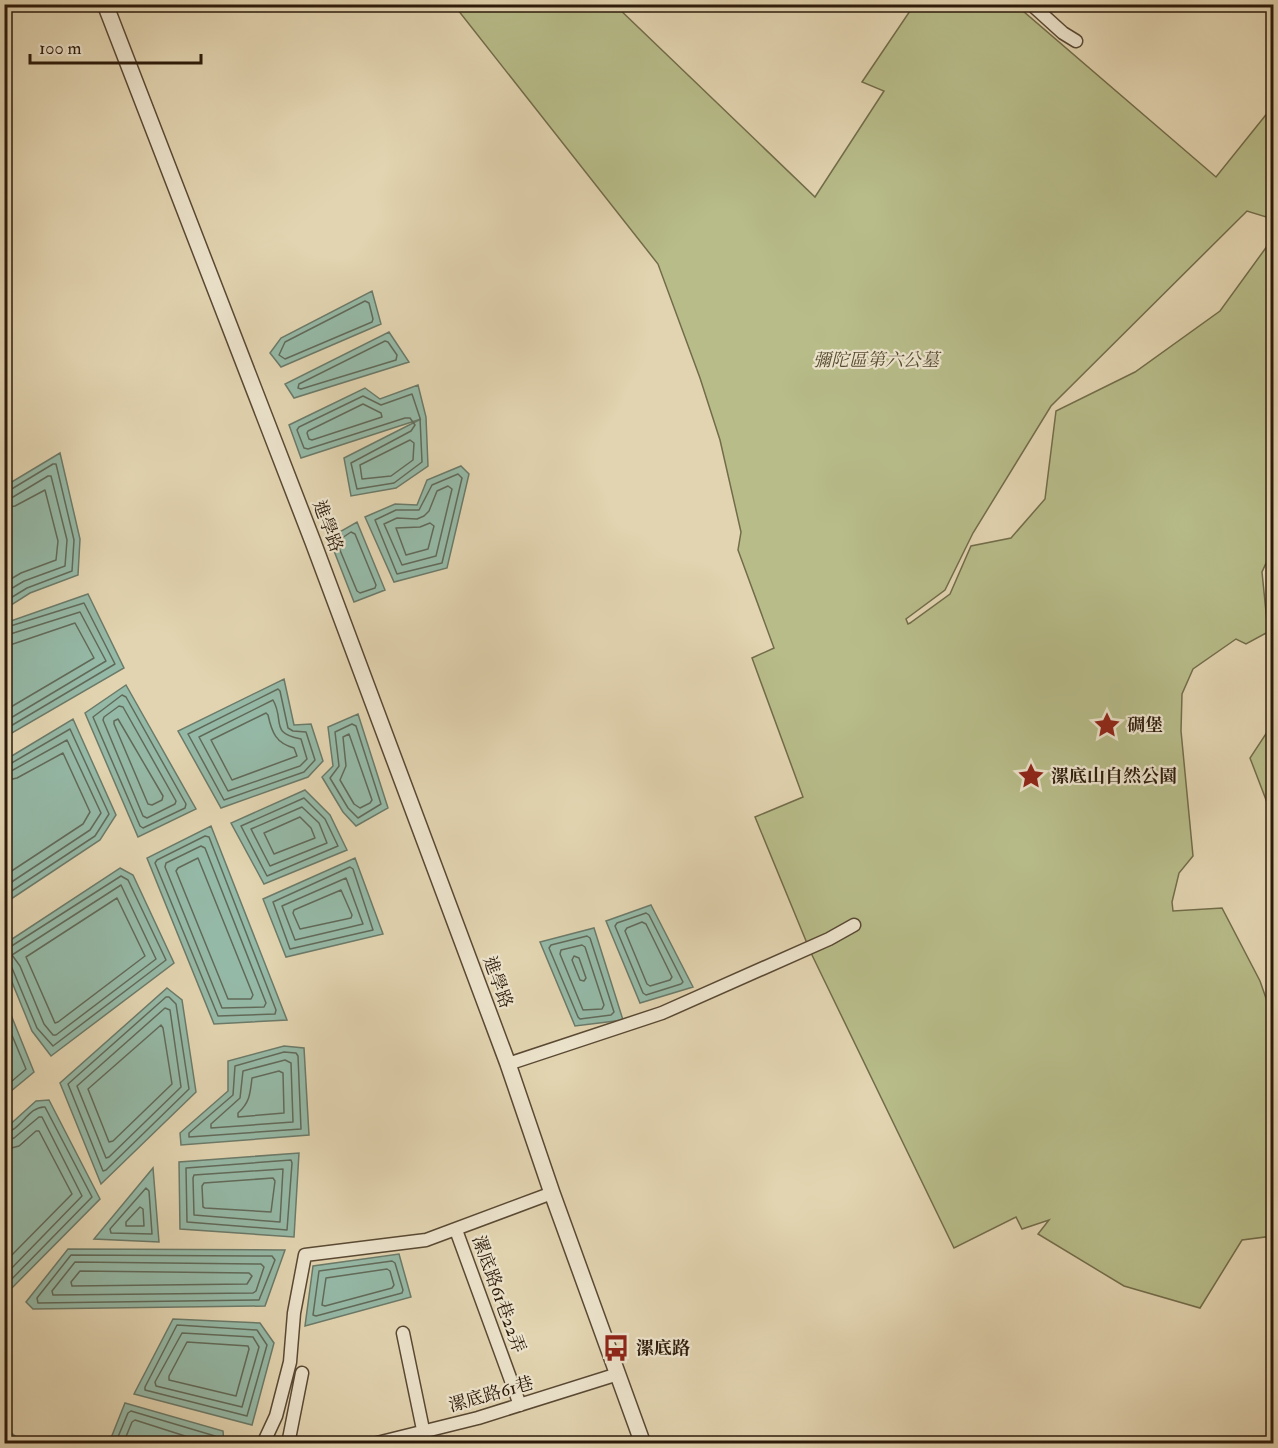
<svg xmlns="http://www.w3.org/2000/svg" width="1278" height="1448" font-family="'IM FELL Double Pica','Noto Serif TC',serif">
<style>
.green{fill:#b7bc89;stroke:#726c4a;stroke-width:1.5}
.water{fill:#95b9a7;stroke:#6b7a69;stroke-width:1.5}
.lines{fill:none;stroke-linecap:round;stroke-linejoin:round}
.shore{stroke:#616a59;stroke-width:1.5}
.minor-casing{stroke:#5a4934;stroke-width:15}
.tertiary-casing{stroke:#5a4934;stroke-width:18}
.minor{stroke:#ece3cc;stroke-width:12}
.tertiary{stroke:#ece3cc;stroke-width:15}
.labels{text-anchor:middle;stroke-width:4.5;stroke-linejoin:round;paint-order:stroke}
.park-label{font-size:18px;font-style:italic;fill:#564b31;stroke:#ece3cc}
.street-label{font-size:18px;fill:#2d1b0b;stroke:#ece3cc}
.poi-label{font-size:18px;font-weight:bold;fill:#2d1b0b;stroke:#ece3cc;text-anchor:start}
</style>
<rect width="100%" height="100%" fill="#e2d4b0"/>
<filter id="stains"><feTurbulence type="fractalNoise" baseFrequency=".00333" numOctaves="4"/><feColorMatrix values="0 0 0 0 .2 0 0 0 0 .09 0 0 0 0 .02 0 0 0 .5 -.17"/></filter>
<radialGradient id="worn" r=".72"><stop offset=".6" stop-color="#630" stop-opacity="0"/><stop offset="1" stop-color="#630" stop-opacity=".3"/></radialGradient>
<path class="green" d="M454 5H615L815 197 884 91 862 82 914 5H1016L1216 177 1273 106V219L1247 211 1051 406 973 533 945 590 906 619 908 624 910 623 950 594 971 546 1011 538 1045 499 1056 411 1135 372 1220 311 1273 238 1274 546 1262 572 1268 632 1246 644 1236 639 1193 669 1182 694 1181 731 1193 856 1179 873 1172 902 1173 911 1222 908 1260 981 1273 1018V1236L1242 1240 1200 1308 1124 1286 1038 1234 1049 1220 1022 1229 1016 1217 954 1248 811 953 755 817 803 797 752 658 774 648 738 550 741 532 720 440 700 378 658 264Z
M1273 723V818L1250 758Z"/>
<path class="water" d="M372 291 381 324 281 367 270 353 281 338Z
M389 332 409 362 294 398 285 384Z
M418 385 426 417 428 466 396 488 351 496 344 458 421 419 301 458 289 425 365 388 380 399Z
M60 453 80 539 78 575 30 593 5 609V486Z
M461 466 469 474 447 568 394 582 365 517 395 504 417 505 427 480Z
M357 522 385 590 354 602 329 538Z
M88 594 124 668 5 737V623Z
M284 679 294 725 311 724 323 761 308 777 221 808 178 731Z
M126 685 196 809 138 837 85 713Z
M358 714 388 808 356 826 343 812 322 777 333 766 328 727Z
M73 719 116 815 100 840 5 903V760Z
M305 790 330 815 347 850 264 884 231 823Z
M211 826 287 1020 214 1024 147 858Z
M355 858 383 934 286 957 263 899Z
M120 868 133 875 174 963 51 1056 32 1031 5 965 6 943Z
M651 905 693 987 640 1003 606 921Z
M594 928 623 1020 575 1026 540 942Z
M167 988 182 1000 196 1092 101 1184 60 1083Z
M5 1000 34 1072 5 1096H4Z
M284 1046 304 1048 309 1135 181 1145 180 1133 228 1091V1061Z
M49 1100 100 1199 5 1295V1129L36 1101Z
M299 1153 294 1237 180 1229 179 1162Z
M153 1168 159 1242 94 1239Z
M68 1249 285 1250 265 1306 33 1309 26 1302Z
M399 1254 411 1297 305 1326 313 1266Z
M173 1319 260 1323 274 1343 252 1425 134 1394Z
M125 1403 223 1431 224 1443H109Z
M4 1428H5L24 1443H5Z"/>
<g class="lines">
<path class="shore" d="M365 301 369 303 373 319 372 322 285 359 279 355 285 342Z
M385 341 388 342 397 355 396 360 301 389 298 388 299 384Z
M412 394 420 418 422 462 394 483 357 489 351 463 411 431 415 425 410 418H405L308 449 304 448 297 430 299 427 363 396 381 405Z
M363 404 381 413 382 417 312 440 309 439 307 433 308 431Z
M410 440 414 443 413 460 391 476 362 479 360 465Z
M458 474 462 478 442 563 397 574 375 520 396 510H419L432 485Z
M448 486 452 489 436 556 402 565 384 524 397 518 417 519 424 516 429 511 437 491Z
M4 491 10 490 53 464H56L74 540 72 571 27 588 4 602
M4 499 13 497 48 476H51L67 540 65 566 24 581 4 593
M4 508 15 506 45 490 58 541 56 560 21 573 4 583
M430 523 434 526 428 549 406 555 396 528 420 527Z
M351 532 355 534 376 585 375 588 360 593 357 591 337 543 339 540Z
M4 628 84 603 115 664 4 730
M4 636 80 612 106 661 4 722
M4 645 13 644 75 623 94 658 4 711
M278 689 280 691 288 728 293 731 306 732 315 760 304 772 224 800 188 734Z
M122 695 126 697 186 804 185 808 143 828 140 826 93 717Z
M273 700C285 721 269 733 301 739L307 759 300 766 228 791 199 737Z
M119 706 123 707 176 801 175 804 147 818 143 816 103 720 104 717Z
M266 713 268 715C272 733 276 743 294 748L297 756 232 780 211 740Z
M118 719 163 796 162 800 152 805 148 804 114 724V721Z
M352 724 356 726 381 804 358 818 348 808 330 778 339 766 335 732Z
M349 734 372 800 370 803 360 808 354 804 340 780 346 766 343 737Z
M4 764H10L70 729 109 814 95 836 4 896
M4 772 13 770 67 740 101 813 90 830 4 887
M4 781 17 778 63 753 90 812 83 824 4 876
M304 798 325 819 338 846 267 876 241 826Z
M302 807 319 823 327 843 270 866 251 829Z
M300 817 311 828 315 838 274 854 264 833Z
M205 836 209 837 276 1010 275 1014 218 1016 155 863 157 860Z
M201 846 205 848 266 1003 264 1007 222 1008 165 867 166 863Z
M198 858 253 995 251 999H228L176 871 178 868Z
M350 867 353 869 373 930 290 949 273 902Z
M346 878 363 924 295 940 282 906Z
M121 885 156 959 56 1035H53L44 1024 20 966 12 955Z
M341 890 352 915 351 918 300 929 293 913 294 910Z
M117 898 145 956 58 1022 55 1023 26 957Z
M646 913 649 915 683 982 681 984 646 995 643 993 615 926 617 923Z
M642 922 646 924 672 977 670 980 650 986 647 984 625 931 627 928Z
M587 936 590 938 614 1012 611 1015 580 1019 578 1017 549 948 551 945Z
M582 945 585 947 604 1005 602 1009 583 1010 560 954 561 950Z
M4 948 10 947 121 876 128 880 166 960 53 1046 37 1028 12 968 4 965
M574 956 579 958 586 978 584 981 580 980 572 960Z
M166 997H169L176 1004 189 1089 106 1170 103 1171 68 1084Z
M165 1008 170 1010 181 1087 109 1157 106 1158 77 1086Z
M4 1016 26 1069 4 1088
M161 1025 163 1028 172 1084 113 1141 109 1142 88 1089Z
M284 1052 296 1053 298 1056 301 1129 189 1137V1133L233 1095 235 1066Z
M285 1060 291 1063 293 1122 211 1128V1124L240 1098 243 1071Z
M279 1071 283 1073 284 1113 238 1117V1113C250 1102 250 1094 252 1078Z
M4 1133C21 1131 28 1106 45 1107L92 1197 4 1287
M4 1141 14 1138 39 1117H42L82 1196 4 1276
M4 1150 19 1146 36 1131H39L72 1194 4 1263
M291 1160 292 1163 287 1230 187 1222 186 1168Z
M283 1169 280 1222 194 1215 193 1178 194 1175Z
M273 1178 275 1181 271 1212 205 1208 203 1207 202 1186 204 1183Z
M146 1188 149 1191 152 1234 111 1233 110 1229Z
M140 1207 143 1209 144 1226H126V1222Z
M71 1255 272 1256 275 1260 259 1300 38 1303 37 1298Z
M392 1261 395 1263 403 1290 402 1293 316 1316 313 1315 319 1271Z
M75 1262 261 1264 264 1267 256 1291 253 1293 53 1295 52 1291Z
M387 1269 390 1271 394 1285 392 1288 325 1306 322 1305 326 1278Z
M80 1271 249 1273 252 1276 247 1284 72 1286 71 1282Z
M177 1325 257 1330 267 1345 247 1416 145 1390V1387Z
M182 1333 253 1337 259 1347 242 1407 156 1386 155 1382Z
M187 1342 248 1346 249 1349 236 1396 169 1380V1376Z
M115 1444 128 1413 131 1411 215 1436 218 1444
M123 1444 132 1422 135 1420 210 1444"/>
<defs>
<path id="minor" d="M1031 4 1063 33 1076 41
M508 1064 662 1013 829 939 854 925
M456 1230 520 1405
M403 1333 426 1444
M263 1444 276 1416 290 1362 294 1313 305 1255 426 1240 552 1193
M288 1444 302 1373
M373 1444 478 1418 618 1374"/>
<path id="tertiary" d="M105 4 313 542 508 1064 552 1193 643 1444"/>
</defs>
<use href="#minor" class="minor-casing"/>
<use href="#tertiary" class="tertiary-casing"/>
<use href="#minor" class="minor"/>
<use href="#tertiary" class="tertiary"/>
</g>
<defs>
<symbol id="sight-bare" viewBox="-9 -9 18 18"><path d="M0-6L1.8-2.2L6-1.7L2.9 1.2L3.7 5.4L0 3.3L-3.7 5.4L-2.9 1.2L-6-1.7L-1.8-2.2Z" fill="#8f2418" stroke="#ece3cc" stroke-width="2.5" paint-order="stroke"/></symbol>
<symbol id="bus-bare" viewBox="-9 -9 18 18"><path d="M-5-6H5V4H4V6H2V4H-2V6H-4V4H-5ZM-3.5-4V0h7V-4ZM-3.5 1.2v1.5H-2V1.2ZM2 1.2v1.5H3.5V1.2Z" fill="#8f2418" stroke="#ece3cc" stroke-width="2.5" paint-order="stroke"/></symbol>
</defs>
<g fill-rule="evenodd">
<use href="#sight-bare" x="1088" y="706" width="38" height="38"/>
<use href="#sight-bare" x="1012" y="757" width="38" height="38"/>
<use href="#bus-bare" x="597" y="1329" width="38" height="38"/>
</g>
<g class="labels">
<g class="park-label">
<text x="876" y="366">彌陀區第六公墓</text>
</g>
<g class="street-label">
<text transform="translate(328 526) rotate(69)" y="6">進學路</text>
<text transform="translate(498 982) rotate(70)" y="6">進學路</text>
<text transform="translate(499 1294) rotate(70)" y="6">漯底路61巷22弄</text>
<text transform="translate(491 1394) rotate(-16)" y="6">漯底路61巷</text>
</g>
<g class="poi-label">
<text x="1127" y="731">碉堡</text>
<text x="1051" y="782">漯底山自然公園</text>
<text x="636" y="1354">漯底路</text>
</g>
</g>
<rect width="1278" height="1448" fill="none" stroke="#e2d4b0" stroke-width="24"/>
<rect x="6" y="6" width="1266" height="1436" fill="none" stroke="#2d1b0b" stroke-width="3"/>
<rect x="12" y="12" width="1254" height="1424" fill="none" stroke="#2d1b0b" stroke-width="1.5"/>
<path d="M30 54v9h171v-9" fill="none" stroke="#2d1b0b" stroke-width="3"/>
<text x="39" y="54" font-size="18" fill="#2d1b0b" stroke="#ece3cc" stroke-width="4.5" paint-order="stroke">100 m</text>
<rect width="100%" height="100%" filter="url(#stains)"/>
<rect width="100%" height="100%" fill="url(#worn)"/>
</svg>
